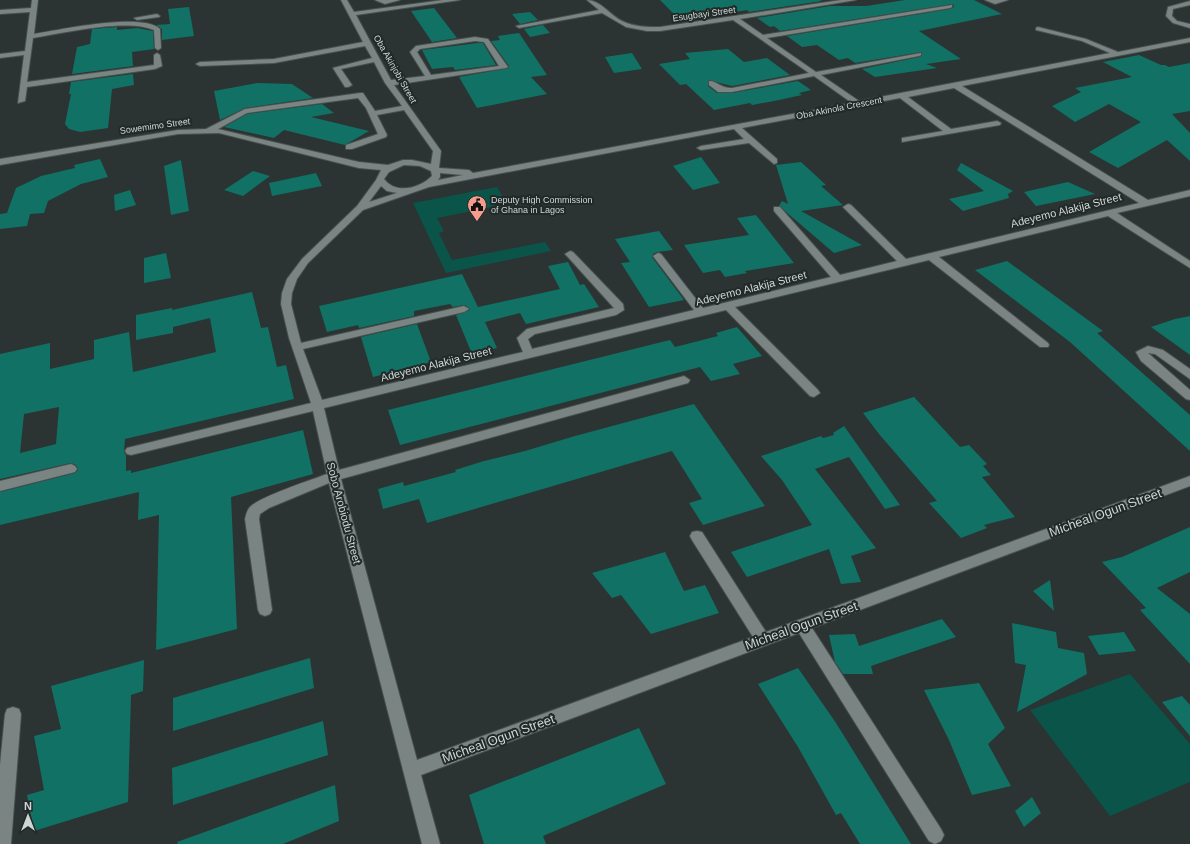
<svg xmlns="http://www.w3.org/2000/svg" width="1190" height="844" font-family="Helvetica,sans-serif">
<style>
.green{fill:#0a544a}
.building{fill:#117164;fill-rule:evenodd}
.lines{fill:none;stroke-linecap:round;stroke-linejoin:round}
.minor-casing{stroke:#48504e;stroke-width:2}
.minor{fill:#7a8583;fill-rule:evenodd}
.labels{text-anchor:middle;stroke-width:4;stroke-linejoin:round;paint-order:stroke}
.far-street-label{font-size:9px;fill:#cfd5d3;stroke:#212a28}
.far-poi-label{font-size:9px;fill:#cfd5d3;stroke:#212a28;text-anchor:start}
.street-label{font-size:11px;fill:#cfd5d3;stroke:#212a28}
.near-street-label{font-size:13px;fill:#cfd5d3;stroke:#212a28}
</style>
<rect width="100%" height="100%" fill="#2b3432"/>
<path class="green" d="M497 187 507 204 437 218 444 231 439 233 452 260 545 242 551 251 446 273 413 203Z
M1130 674 1190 744V782L1110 816 1030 710Z"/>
<path class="building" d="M660 0H820L822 1 749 12 747 10 682 22Z
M905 0H974L1002 14 919 31 961 59 926 64 937 68 875 77 862 69 919 57 922 55V52L855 63 848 58 839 60 817 45 802 47 787 36 950 9 954 7 953 4 780 31 774 26 770 27 757 18 830 6H866Z
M189 7 194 36 162 40V29L156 25 170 24 168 9Z
M434 8 457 38 432 42 411 11Z
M530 12 538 20 520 24 512 14Z
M543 25 550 33 530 37 524 29Z
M117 27V30L137 28 153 31 154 49 132 52 133 66 72 74 77 47 90 44 92 29Z
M519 33 547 75 531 77 547 94 477 108 459 77 509 68V66L491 41 500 40 498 36Z
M478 43H483L496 65 455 70 453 67 432 69 422 50Z
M728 49 744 62 767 58 790 75 732 86 708 80V86L717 93H732L798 81 811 90 799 93 802 95 779 100 752 105 750 103 714 110 686 84 680 85 659 64 690 59 685 53Z
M632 53 642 69 614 73 605 57Z
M1139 55 1161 65H1165L1169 67 1190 63V111L1172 114 1190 133V161L1167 140 1118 168 1089 152 1141 122 1109 104 1075 122 1052 106 1081 92 1075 88 1132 77 1103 62Z
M133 74 134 85 112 89 108 128 80 132 69 129 65 124 71 94H69L71 82Z
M257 83 292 84 313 98 245 108 220 120 214 91Z
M322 104 334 113 311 117 369 131 345 145 284 130 274 138 224 127 247 114Z
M701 157 720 183 693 190 673 166Z
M100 159 108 177 81 184 48 201 44 213 30 214 27 226 0 229V214L7 213 16 188 41 176 75 168 74 165Z
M181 160 189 211 171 215 164 166Z
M801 162 826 185 821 186 843 205 801 211 862 245 834 253 779 206 782 201 788 204 776 165Z
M961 163 1013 191 1008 194 1009 198 963 211 949 199 984 191 957 170Z
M253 171 270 176 243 196 224 190Z
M316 173 322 186 272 196 269 183Z
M1068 182 1095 194 1036 206 1024 192Z
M130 190 136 205 115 211 114 195Z
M756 215 794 263 745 271 747 273 725 277 720 270 703 273 684 245 749 235 737 218Z
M659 231 673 250 657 252 653 254 652 257 684 300 649 307 621 263 630 262 615 239Z
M166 253 171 278 144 283V258Z
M1007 261 1103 331 1097 333 1190 415V451L1070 342 975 270Z
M568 262 580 285 584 284 599 307 526 324 520 313 485 322 497 348 472 354 456 315 470 310 465 305 453 307 450 304 414 311V316L359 328 358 325 327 332 319 306 462 274 478 307 560 289 548 266Z
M252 292 261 328 268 327 277 367 286 365 294 399 125 439 124 452 126 455V471L131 470V473L303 430 313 474 231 497 237 629 156 650 159 515 138 520 139 492 0 525V492L75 473 78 470 76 465 71 463 0 479V354L50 343V369L94 359V340L129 332 133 372 216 352 210 318 173 327V333L136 340V315L172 308V310ZM59 407 56 444 20 453 24 414Z
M1190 316V355L1151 327 1175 319Z
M417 324 431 362 373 377 361 337Z
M737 327 762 356 733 364 740 374 711 381 700 367 400 445 388 410 670 340 675 347 718 336 716 333Z
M914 397 960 447 969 445 987 464 983 466 991 475 982 477 1015 517 984 525 987 528 961 538 929 503 937 501 879 434 863 413Z
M694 404 765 506 703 525 689 503 702 499 672 451 427 523 419 499 383 509 378 489 403 482 404 486 456 472 455 470 484 461 525 451 575 436Z
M844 426 900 505 885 509 849 457 815 469 876 548 851 556 861 582 841 584 829 549 747 577 731 552 812 525 782 480 761 456 821 436 823 438 834 435 833 433Z
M1190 527V572L1157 588 1190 614V664L1140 610 1146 608 1102 562 1122 557Z
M665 552 684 591 705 585 719 613 651 634 621 595 612 598 592 573Z
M1050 580 1054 611 1033 591Z
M942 619 956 637 871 666 873 674H843L835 662 829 635 855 634 859 646Z
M1012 623 1056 632 1058 648 1084 653 1087 674 1017 712 1026 665 1015 663Z
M1124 632 1136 651 1099 655 1088 636Z
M310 658 314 688 173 731V698Z
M144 660 143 691 131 695 128 802 34 831 27 795 44 790 34 736 61 729 51 686Z
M798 668 836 723 911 844H860L841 813 836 815 798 747 758 684Z
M979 683 1005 728 988 744 1011 786 972 795 949 740 924 690Z
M1182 696 1190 705V736L1162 702Z
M323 721 328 755 173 805 172 768Z
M639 728 666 784 543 836 546 844H484L469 795Z
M335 785 339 821 283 844H178L177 842Z
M1032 797 1041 813 1024 827 1015 811Z"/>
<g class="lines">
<defs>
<path id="minor" d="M32 0H38L34 34C60 30 141 12 160 29L161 48 158 50 155 48 154 30C127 18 63 33 33 38L27 82 154 65V55L157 53 160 55 162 66 155 69 27 87 25 101 18 103 24 55 0 58V54L25 51 30 12 0 14V10L31 8Z
M341 0H347L354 12 443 0H460L356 15 391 80 425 76 410 52 416 46 475 37 488 39 508 67 506 68 394 85 441 151 439 168 469 170 473 173 852 103 814 76 732 92H718L709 85V81C717 81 720 88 732 88L809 73 733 20 660 31H647L626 27 602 13 519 28 516 26 599 10 587 0C600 0 610 15 622 21 634 27 647 27 660 27L841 0H856L740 19 763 35 952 5V7L950 8 767 38 816 72 921 53V55L919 56 821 75 859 101 1110 53 1082 41 1036 30V28L1038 27 1086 39 1118 52 1190 38V42L962 86 1148 200 1190 190V196L1117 213 1190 261V268L1108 216 939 257 1048 343 1049 345 1048 347H1040L929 260 735 307 818 390 820 393 814 397 810 396 726 310 324 408 339 470 684 376 690 380 688 383 341 479 417 760 753 637 692 540 690 536 692 532 697 531 702 532 766 632 1190 476V486L812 628 941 829 944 835 941 841 935 844 929 841 799 633 421 775 440 844H422L329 483 269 508 260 514 259 519 272 610 270 614 265 616 260 614 258 610 245 519C246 515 247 510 250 507 259 497 311 480 327 474L313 411 131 455 127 454 125 451 127 448 131 447 311 403 289 338 281 304 282 293 287 279 302 259 357 206 376 180 381 170 359 168 219 133 178 134 0 165V159L178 130 206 129 245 109 360 93H363L375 111 402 106 385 83 374 62 341 69 352 85 348 87H345L333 68 372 58 365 46 274 63 200 66 196 64 200 62 274 59 363 42ZM475 41 484 42 499 66 431 75 417 52 420 49ZM954 88 1139 203 906 259 851 205 848 204 843 207 897 261 840 275 780 207H774V211L831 277 703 308 661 254 658 253 653 256 694 310 532 349 528 339 535 334 616 315 624 310 623 304 573 252 570 251 565 254 567 256 614 308 527 329 517 338 523 352 322 400 303 349 464 312 469 309 464 306 301 343 291 304 292 293 297 279 308 263 363 210 429 187 734 129 744 139 701 146 697 148 701 150 749 143 774 164 777 163V159L742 128 900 98 943 131 902 138V142L1000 125 1001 123 997 121 951 129 908 97ZM358 98 366 108 378 134 346 145V149H352L386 137 387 135 377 115 404 110 433 151 431 164 412 160H403L388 165 359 162 218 129 247 113ZM404 165 420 166 431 171 432 176C420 188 396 195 384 179L389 172ZM440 173 463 175 438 180 440 177ZM381 186 387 191 397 193 369 202Z
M375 0H400L385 4Z
M985 0H1008L995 4Z
M1190 1V5L1173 9 1172 16 1177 21 1190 24V28L1173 23 1166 16 1168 7Z
M157 14 160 16 159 17 137 20 134 18Z
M1148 346 1163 350 1190 369V379L1155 354 1148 353 1190 390V400L1186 399 1141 361 1136 352Z
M71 464 75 466 77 469 75 472 0 491V481Z
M13 707 19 709 21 714 11 844H0V765L5 714 7 709Z"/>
</defs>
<use href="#minor" class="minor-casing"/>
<use href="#minor" class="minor"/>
</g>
<defs>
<symbol id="civic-pin" viewBox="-11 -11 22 30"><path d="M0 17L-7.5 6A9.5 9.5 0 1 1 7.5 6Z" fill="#f49d8d" stroke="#212a28"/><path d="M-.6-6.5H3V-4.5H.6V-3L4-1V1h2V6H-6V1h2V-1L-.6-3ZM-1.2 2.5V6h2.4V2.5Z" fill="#111"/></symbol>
</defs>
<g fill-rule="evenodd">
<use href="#civic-pin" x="466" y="194" width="22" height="30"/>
</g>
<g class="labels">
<g class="far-street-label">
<text transform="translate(704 14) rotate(-8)" y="3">Esugbayi Street</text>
<text transform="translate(395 69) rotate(60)" y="3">Oba Akinjobi Street</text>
<text transform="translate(839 108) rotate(-11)" y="3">Oba Akinola Crescent</text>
<text transform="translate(155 126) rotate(-8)" y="3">Sowemimo Street</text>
</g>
<g class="far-poi-label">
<text x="491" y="203">Deputy High Commission<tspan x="491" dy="10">of Ghana in Lagos</tspan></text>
</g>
<g class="street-label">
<text transform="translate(1066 210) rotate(-14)" y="4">Adeyemo Alakija Street</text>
<text transform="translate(751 288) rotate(-14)" y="4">Adeyemo Alakija Street</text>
<text transform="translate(436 364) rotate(-14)" y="4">Adeyemo Alakija Street</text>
<text transform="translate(344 513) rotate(75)" y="4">Sobo Arobiodu Street</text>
</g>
<g class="near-street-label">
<text transform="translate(1105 512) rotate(-20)" y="5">Micheal Ogun Street</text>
<text transform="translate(801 625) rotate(-20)" y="5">Micheal Ogun Street</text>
<text transform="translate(498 738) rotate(-20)" y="5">Micheal Ogun Street</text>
</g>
</g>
<g transform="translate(28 816)" stroke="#212a28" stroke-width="3" paint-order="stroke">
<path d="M0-3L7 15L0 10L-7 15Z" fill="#cfd5d3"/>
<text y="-6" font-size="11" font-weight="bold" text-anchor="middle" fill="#cfd5d3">N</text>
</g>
</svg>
